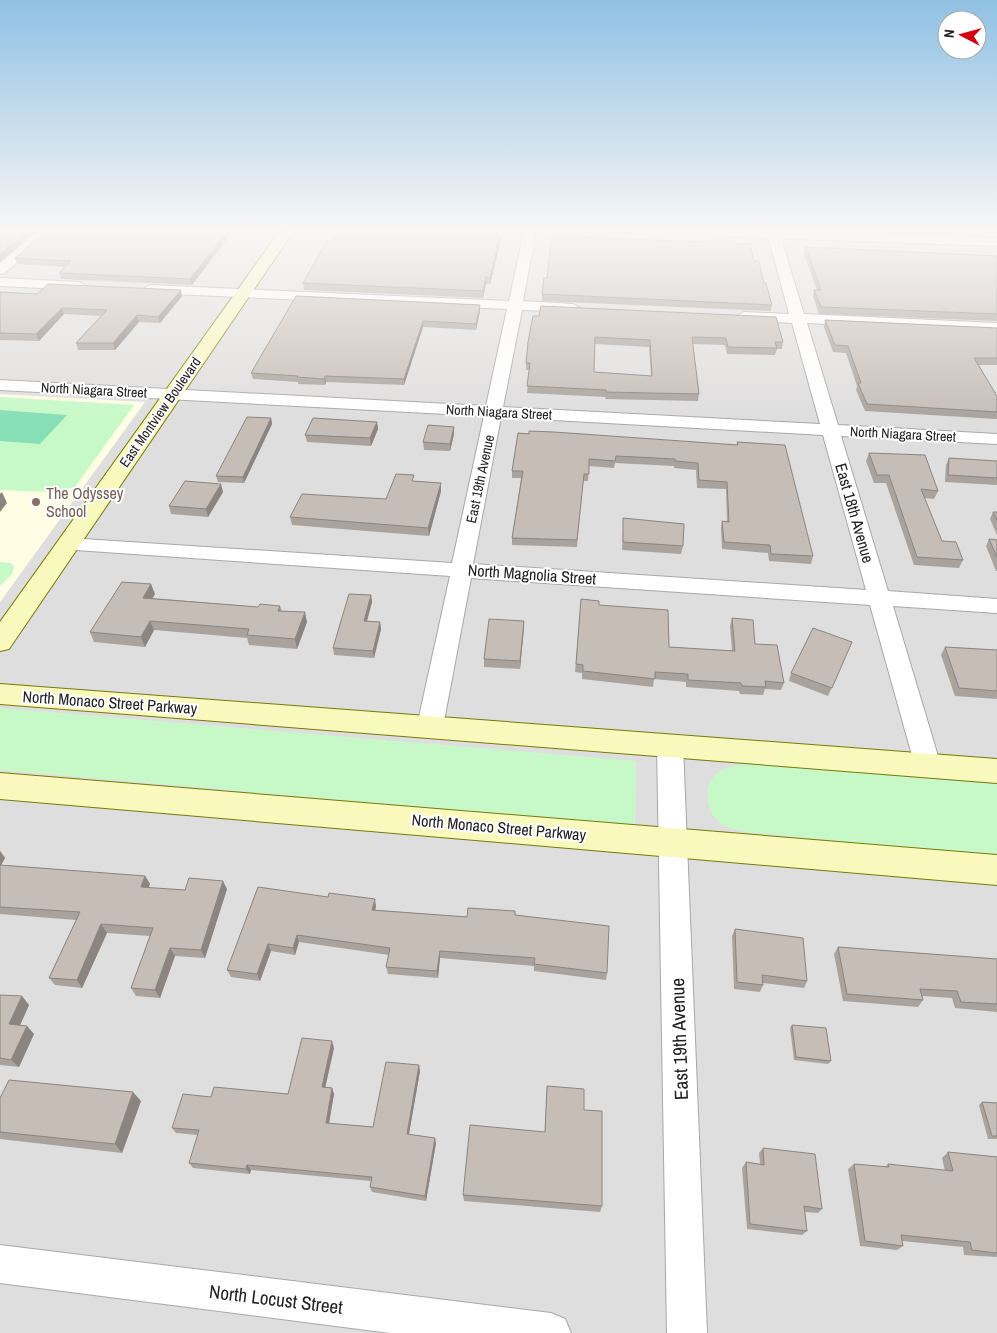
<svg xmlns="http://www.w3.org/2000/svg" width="997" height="1333" font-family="'Archivo Narrow',sans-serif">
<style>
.residential{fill:#dfdede}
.education{fill:#fffde3}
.park{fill:#c7f9c8}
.pitch{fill:#87dfb7}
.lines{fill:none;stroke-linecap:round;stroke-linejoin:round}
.minor-casing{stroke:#a8a8a8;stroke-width:2}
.tertiary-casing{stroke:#a8a8a8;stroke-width:2}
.secondary-casing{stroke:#757a06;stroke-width:2}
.minor{fill:#fff;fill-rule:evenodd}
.tertiary{fill:#fff;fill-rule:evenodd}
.secondary{fill:#f9f9be;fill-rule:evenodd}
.wall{fill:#aaa39d;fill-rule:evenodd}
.shaded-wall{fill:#8b8480}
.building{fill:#c6bdb7;stroke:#8b8480;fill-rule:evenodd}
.education-dot{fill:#8d6e63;stroke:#fff;stroke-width:2}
.labels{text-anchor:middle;stroke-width:4;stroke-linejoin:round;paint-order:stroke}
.far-street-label{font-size:14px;fill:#212121;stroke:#fff}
.education-label{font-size:16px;fill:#785e54;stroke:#fff;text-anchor:start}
.street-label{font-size:16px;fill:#212121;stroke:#fff}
.near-street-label{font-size:19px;fill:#212121;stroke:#fff}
</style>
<rect width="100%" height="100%" fill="#f1ede8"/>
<path class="residential" d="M0 232H997V1333H0Z"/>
<path class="education" d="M0 394 145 402 0 602Z"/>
<path class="park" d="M0 397 134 405 75 487 48 492 0 490Z
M0 562 11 563 14 567 12 574 0 586Z
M0 708 636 761 635 826 0 770Z
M745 764 997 784V856L743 832C733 829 721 826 715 818 711 813 708 805 708 799 705 775 723 766 745 764Z"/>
<path class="pitch" d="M0 410 67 415 40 444 0 441Z"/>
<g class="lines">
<defs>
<path id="minor" d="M37 232H51L5 273 0 274V263Z
M524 232H536L523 301 573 304 580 308 573 312 522 310 503 407 820 424 792 323 744 320 737 316 744 312 789 314 767 232H779L804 314 997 323V333L807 323 838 425 997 434V444L841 436 888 591 997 599V613L893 606 941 766 937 773 928 776 919 773 915 766 870 605 471 578 443 726 439 733 430 736 421 733 417 726 450 576 61 549 58 544 61 539 68 538 452 563 484 416 0 390V380L486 406 507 309 150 293 143 289 150 285 509 301ZM501 417 823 435 866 590 473 564Z
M0 278 79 282 86 286 79 290 0 286Z
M670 736 679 739 683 746 707 1333H667L657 746 661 739Z
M0 1245 551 1313 565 1319 571 1333H390L0 1283Z"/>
<path id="tertiary" d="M706 232H838L997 238V246L713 236Z"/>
<path id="secondary" d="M279 232H293L9 649 0 651V622Z
M0 684 997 759V783L0 704Z
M0 773 997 855V885L0 799Z"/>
</defs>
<use href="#minor" class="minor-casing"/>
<use href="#tertiary" class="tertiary-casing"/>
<use href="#secondary" class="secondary-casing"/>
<use href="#minor" class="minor"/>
<use href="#tertiary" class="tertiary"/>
<use href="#secondary" class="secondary"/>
</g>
<path class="wall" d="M45 232H232L192 285 61 279 59 273 65 267 17 264 15 258Z
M339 232H492L491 233H501V240L490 284H486L483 298 304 290 303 283 332 241Z
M806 247 997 256V321L819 314 813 296 814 290H817L804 254Z
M754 261 772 305 771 311 542 301V294Z
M0 292 37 294 182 296 160 323 139 322 115 350H78L76 343 101 316 64 314 39 341 0 340Z
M296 296 480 305V311L476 330 423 327 404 385 326 382 325 385 298 384V382L253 379 251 373Z
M533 316 783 342 782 349H777L775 355 727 354 725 345 693 344 699 394 698 401 605 399 606 397 527 393 529 370H526V363ZM595 344 649 347 651 376 594 372Z
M825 320 997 328V365H979L997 396V419L865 411 856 390 857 386 846 353 833 352 824 327Z
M271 418 272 424 244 483 218 482 216 476Z
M377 422 378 429 371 446 307 442 305 435Z
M454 427V434L450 451 424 450 423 442Z
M518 433 737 445V442L813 556 811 564 769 561 768 553 722 549 721 528 722 521H727L726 489 697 488 696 470 674 468V466L615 463 614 468 589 466 588 481H583L577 547 512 545V538L521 478H512V471Z
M869 453 938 491 934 499 924 498 942 541 963 560 959 568 914 565 886 483H874L866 461Z
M949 458 997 461V485L945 482 946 465Z
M415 481 441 491 429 536 292 525 290 517 386 499Z
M223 492 208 517 171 514 169 506Z
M993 512H997V535L990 519Z
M623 518 683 546 681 554 622 550 623 526Z
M989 539 997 540V571H996L986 546Z
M155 594 152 598 258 607 280 606 282 611 307 622 297 649 249 645 247 638 154 630 145 647 94 642 90 632Z
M371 595 372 602 367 621 380 622 381 629 374 658 334 655 333 648Z
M581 599 599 605 669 647 732 651 730 626 732 618 755 644 784 683 781 690 765 689 763 695 740 694 739 691 686 687V682L654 679 653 687 582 679V673L575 672Z
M524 621 520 669 484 667V659Z
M852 642 828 696 789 681 791 673Z
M945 647 997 650V699L955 696 941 655Z
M0 851 5 858 1 865 145 876 150 884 148 888 185 890 227 889 205 958 175 956 160 998 136 996 131 988 150 936 107 933 82 988 55 985 49 978 76 920 0 914Z
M258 887 376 906 375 910 467 917 515 915 607 973 606 980 534 971V966L440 958 438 978 388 974 386 967 389 955 299 942 295 955 271 951 260 981 231 977 227 970Z
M735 929 807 981 804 988 763 983V985L760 992 734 989 732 936Z
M838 947 997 959V1012L955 1008 952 998 922 996 923 1000 918 1007 843 1001 834 954Z
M0 995 29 1005 20 1025 34 1034 19 1067 0 1065Z
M792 1025 831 1061 828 1064 794 1060 790 1028Z
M334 1048 325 1087 332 1088 334 1094 329 1123 373 1127 420 1071 409 1134 436 1143 426 1201 372 1192 370 1187 371 1181 251 1170 250 1174 193 1168 189 1163 198 1135 176 1133 172 1128 211 1097 288 1094Z
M547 1086 584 1110 602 1206 600 1212 464 1201 463 1195 545 1132Z
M0 1098 141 1101 122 1153 0 1139Z
M982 1102 997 1103V1139H988L979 1105Z
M763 1148 822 1209 818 1213 805 1212 807 1231 802 1235 747 1229 742 1168 746 1162 760 1164 759 1153Z
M948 1152 997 1157V1257L964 1255 963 1247 902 1241 903 1246 897 1250 860 1246 848 1169 854 1164 885 1167 888 1164 945 1171 942 1158Z"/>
<path class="shaded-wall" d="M26 232H35L0 262V254Z
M227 232H232L192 285 190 279Z
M501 233V240L490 284V278Z
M486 277V284L483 298V291Z
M181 290 182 296 160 323 158 317Z
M480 305V311L476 330V324Z
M62 308 64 314 39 341 36 334Z
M137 315 139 322 115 350 113 343Z
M423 321V327L404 385V379Z
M325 376 326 382 325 385 324 379Z
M271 418 272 424 244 483 243 477Z
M377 422 378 429 371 446 370 438Z
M454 427V434L450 451V444Z
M441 483V491L429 536 428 528Z
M221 484 223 492 208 517 206 509Z
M2 492 7 503 0 512V494Z
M151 584 155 594 147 608 143 598Z
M371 595 372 602 365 628 364 621Z
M305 612 307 622 297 649 295 639Z
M150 621 154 630 145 647 141 637Z
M524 621V629L520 669V661Z
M380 622 381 629 374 658 373 651Z
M0 851 5 858 0 867Z
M145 876 150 884 145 896 141 887Z
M223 881 227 889 205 958 201 950Z
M375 899 376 906 374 917 372 910Z
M101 924 107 933 82 988 77 980Z
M297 935 299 942 295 955 293 948Z
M268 944 271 951 260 981 257 974Z
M170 948 175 956 160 998 155 990Z
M440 951V958L438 978 437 971Z
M22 996 29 1005 17 1032 9 1024Z
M27 1026 34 1034 19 1067 11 1060Z
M332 1041 334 1048 324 1093 322 1087Z
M419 1065 420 1071 408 1139 407 1134Z
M332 1088 334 1094 328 1129 326 1123Z
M133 1092 141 1101 122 1153 115 1144Z
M435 1138 436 1143 426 1201 425 1196Z
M247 1165 251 1170 250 1174 246 1169Z"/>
<path class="building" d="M0 232H26L0 254Z
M45 232H227L190 279 59 273 71 261 15 258Z
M339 232H489V233H501L490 278 486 277 483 291 303 283 327 241H332Z
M552 236 750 244 754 261H759L764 283H766L772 305 542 294 544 278H547Z
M806 247 997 256V314L821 307 814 290H821Z
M48 284 181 290 158 317 137 315 113 343H76L107 310 62 308 36 334 0 333V292L37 294Z
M296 296 480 305 476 324 423 321 404 379 325 376 324 379 297 377 298 376 251 373Z
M541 306 776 317 783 342H775L777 348 728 347 726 338 692 337 699 394 606 392V390L527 386 530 363H526L528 342 533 316H539ZM595 337 650 340 652 376 594 372Z
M825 320 997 328V358H974L997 396V412L867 404 858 383H861L848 346 835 345Z
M247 417 271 418 243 477 216 476Z
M313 418 377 422 370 438 305 435Z
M428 425 454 427 450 444 423 442Z
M529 431 554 432 738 445 737 442 785 445 813 556 771 554 770 545 724 542 722 521 729 522 727 482 699 480 698 463 675 461V459L616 456 615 461 589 459V474H584L577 540 512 538 523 471H512L518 433 529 434Z
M869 453 925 455 938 491 921 489 942 541 956 542 963 560 917 557 889 475H877Z
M949 458 997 461V478L948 475Z
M396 474 414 475 412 481 441 483 428 528 290 517 302 494 386 499Z
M185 481 221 484 206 509 169 506Z
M993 512H997V520Z
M623 518 684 524 683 546 623 542Z
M989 539 997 540V557Z
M122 582 151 584 143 598 258 607 260 604 280 606 278 611 305 612 295 639 247 635 249 629 150 621 141 637 90 632Z
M349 594 371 595 364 621 380 622 373 651 333 648Z
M581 599 599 601V605L668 610 669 647 735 651 732 618 753 620 755 644 777 645 784 683 765 681 766 687 742 686 741 683 688 680V674L655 672V679L583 671V665L576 664Z
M489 619 524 621 520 661 484 659Z
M813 628 852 642 832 688 791 673Z
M945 647 997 650V691L959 688Z
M0 865 145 876 141 887 185 890 189 878 223 881 201 950 170 948 155 990 131 988 153 928 101 924 77 980 49 978 80 912 0 907Z
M258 887 328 897 329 893 375 899 372 910 467 917 468 908 515 911V915L609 926 607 973 534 964 535 958 440 951 437 971 386 967 390 948 297 935 293 948 268 944 257 974 227 970Z
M735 929 803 938 807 981 762 975 763 985 737 982Z
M838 947 997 959V1004L961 1002 957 991 920 989 923 1000 847 994Z
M0 995 22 996 9 1024 27 1026 11 1060 0 1058Z
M792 1025 826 1028 831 1061 796 1057Z
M302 1038 332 1041 322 1087 332 1088 326 1123 373 1127 386 1062 419 1065 407 1134 435 1138 425 1196 370 1187 372 1177 247 1165 246 1169 189 1163 199 1130 172 1128 183 1094 211 1097 214 1087 288 1094Z
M9 1080 133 1092 115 1144 0 1132V1098Z
M547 1086 584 1089V1110L602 1111V1206L463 1195 470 1125 545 1132Z
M982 1102 997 1103V1136H992Z
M763 1148 815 1154 822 1209 804 1206 807 1231 750 1224 746 1162 764 1165Z
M948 1152 997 1157V1253L972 1250 970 1242 901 1235 903 1246 865 1241 854 1164 889 1167 888 1164 953 1171Z"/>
<linearGradient id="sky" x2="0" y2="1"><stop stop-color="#8fc1e4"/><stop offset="0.55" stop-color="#f9f7f5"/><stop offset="1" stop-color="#f9f7f5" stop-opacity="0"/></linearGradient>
<rect width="997" height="419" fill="url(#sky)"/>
<circle class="education-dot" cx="36" cy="502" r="5"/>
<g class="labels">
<g class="far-street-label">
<text transform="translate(94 390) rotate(3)" y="5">North Niagara Street</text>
<text transform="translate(160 412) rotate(-55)" y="5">East Montview Boulevard</text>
<text transform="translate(499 412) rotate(3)" y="5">North Niagara Street</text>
<text transform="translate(903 434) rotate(3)" y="5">North Niagara Street</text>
<text transform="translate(480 479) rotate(-78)" y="5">East 19th Avenue</text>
</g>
<g class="education-label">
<text x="46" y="499">The Odyssey<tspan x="46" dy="18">School</tspan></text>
</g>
<g class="street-label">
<text transform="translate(855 513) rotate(74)" y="6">East 18th Avenue</text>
<text transform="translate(532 574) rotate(4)" y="6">North Magnolia Street</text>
<text transform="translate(110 702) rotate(4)" y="6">North Monaco Street Parkway</text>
<text transform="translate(499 827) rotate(5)" y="6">North Monaco Street Parkway</text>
</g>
<g class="near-street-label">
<text transform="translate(679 1039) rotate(-92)" y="7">East 19th Avenue</text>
<text transform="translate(276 1299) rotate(7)" y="7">North Locust Street</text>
</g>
</g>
<g transform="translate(962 35) rotate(276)"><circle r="24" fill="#ffffff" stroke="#a6a6a6"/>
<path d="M0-4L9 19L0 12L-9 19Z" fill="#d0020f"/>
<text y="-8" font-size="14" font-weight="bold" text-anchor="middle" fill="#212121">N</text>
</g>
</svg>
